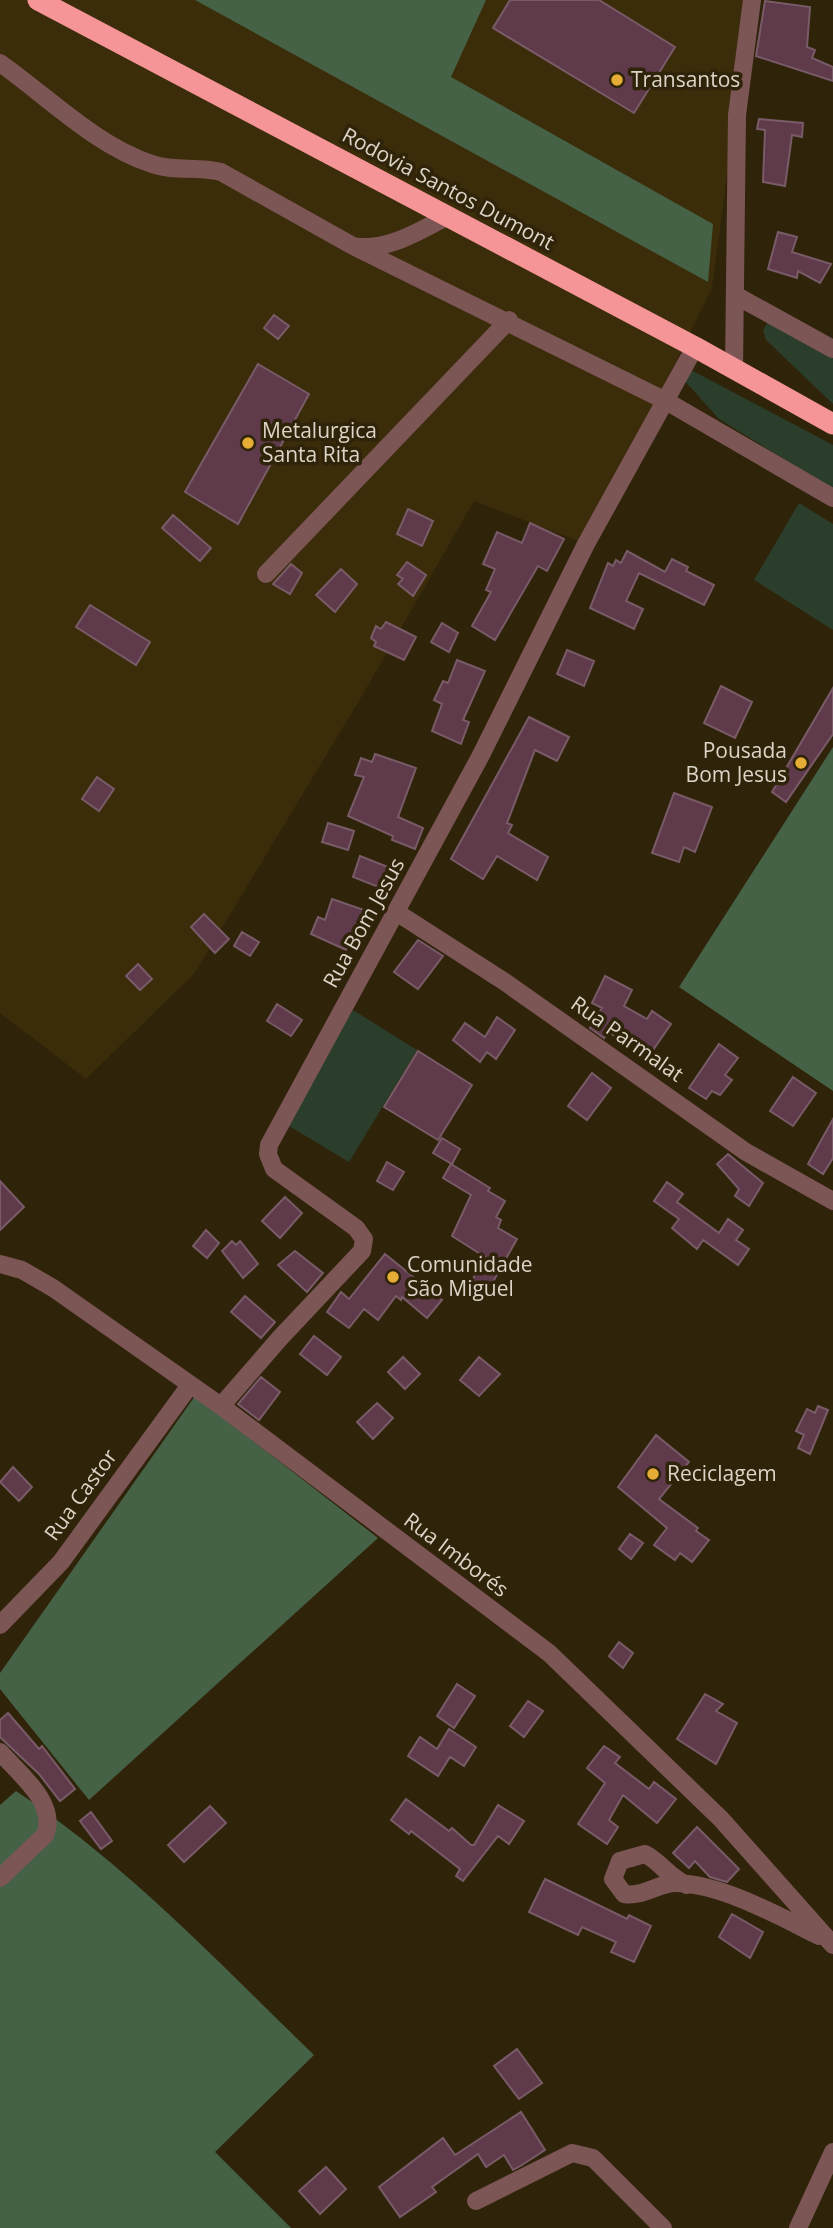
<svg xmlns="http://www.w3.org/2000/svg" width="833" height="2228" font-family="'Open Sans',sans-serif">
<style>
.built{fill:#3b2c0a}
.green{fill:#2b3e2b}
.forest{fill:#466246}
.building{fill:#5e3a4a;stroke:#795b68;stroke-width:2}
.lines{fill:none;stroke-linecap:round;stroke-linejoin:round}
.minor{stroke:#7c5555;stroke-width:18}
.highway{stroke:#f69597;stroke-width:21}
.poi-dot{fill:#e5ad35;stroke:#2f230a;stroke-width:2.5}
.labels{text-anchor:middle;stroke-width:7;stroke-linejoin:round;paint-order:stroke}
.poi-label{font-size:21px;fill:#dcd4c6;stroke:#2f230a;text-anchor:start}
.street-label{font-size:21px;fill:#dcd4c6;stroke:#2f230a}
</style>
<rect width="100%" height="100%" fill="#2f230a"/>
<path class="built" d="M0 0H743L750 5 712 288 586 544 474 501 359 701 194 974 86 1079 0 1013Z"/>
<path class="green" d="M768 322 833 351V404L766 340 763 330Z
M691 370 833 445V489L719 419 683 379Z
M799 503 833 524V630L754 580Z
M353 1010 417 1050 349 1162 284 1123Z"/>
<path class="forest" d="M195 0H486L451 77 713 224 708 282Z
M833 747V1091L679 987Z
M195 1396 378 1538 89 1800 0 1689V1673Z
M16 1791C127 1865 219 1963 314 2055L215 2152 291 2228H0V1805Z"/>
<path class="building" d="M510 0H599L675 47 634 113 493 28Z
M765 1 810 7 807 47 815 50 812 58 833 67V81L756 56Z
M759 119 803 123 802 137 792 135 785 186 763 182 765 130 757 129Z
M778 232 797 237 792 252 831 264 820 283 798 271 797 278 768 269Z
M274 315 289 326 278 339 264 328Z
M258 364 309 394 238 524 185 492Z
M408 509 433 521 422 546 397 534Z
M173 515 211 548 200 561 162 528Z
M530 523 564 539 547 571 538 566 495 640 472 626 491 592 486 590 495 569 483 564 497 532 522 543Z
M627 551 665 572 672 559 688 567 686 571 714 585 704 605 639 573 626 601 643 609 634 629 590 608 608 563 613 566 616 560 621 563Z
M407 562 426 575 413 596 398 584 403 579 397 575Z
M291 564 302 573 290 594 273 584Z
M341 569 357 584 335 612 316 595Z
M90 605 150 642 136 665 76 627Z
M386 622 416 637 404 660 374 646 376 642 371 638 376 626 381 629Z
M442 623 458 633 449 652 431 642Z
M567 650 594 661 584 686 557 674Z
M457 660 485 671 463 720 469 722 461 744 432 731 442 704 434 700 443 681 448 683Z
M721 686 752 702 735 738 704 723Z
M833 688V734L786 802 772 792Z
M529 717 569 737 557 761 535 750 507 823 512 825 508 833 548 857 537 880 497 856 483 879 451 859Z
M375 754 416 768 398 817 423 828 415 849 392 840 393 836 348 816 364 777 355 775 361 758 372 762Z
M97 777 114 789 99 811 82 799Z
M674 793 712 807 695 852 684 847 679 862 652 853Z
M328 823 354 831 348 850 322 842Z
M360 856 393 869 386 890 353 877Z
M332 899 364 910 346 950 311 934 318 917 325 920Z
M204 914 229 939 215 953 191 927Z
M242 932 259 942 250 956 234 946Z
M418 940 443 956 418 989 394 972Z
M138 964 152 979 140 990 126 976Z
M605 976 632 990 624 1006 647 1019 652 1011 671 1024 653 1050 633 1036 629 1044 608 1032 604 1038 590 1028 602 1008 592 1003Z
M277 1004 302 1020 291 1036 267 1021Z
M497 1017 515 1030 496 1059 487 1052 480 1062 453 1040 465 1023 485 1037Z
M719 1044 738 1058 725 1075 732 1080 720 1095 712 1091 706 1099 689 1088Z
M418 1051 472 1085 438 1140 384 1107Z
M592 1073 611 1088 587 1120 568 1106Z
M793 1077 816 1093 793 1126 770 1111Z
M833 1119V1158L823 1174 808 1164Z
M442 1138 460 1149 452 1164 433 1153Z
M728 1154 763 1183 749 1206 735 1196 739 1189 717 1164Z
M387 1162 404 1172 393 1190 377 1181Z
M451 1164 490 1188 488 1191 505 1201 496 1217 501 1220 498 1228 517 1239 481 1303 465 1293 485 1257 452 1236 471 1195 443 1178Z
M0 1181 24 1207 0 1230Z
M667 1182 683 1194 677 1202 719 1233 728 1219 743 1230 736 1240 749 1249 738 1265 703 1240 697 1249 672 1228 679 1219 654 1201Z
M285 1197 302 1213 280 1238 262 1221Z
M206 1230 219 1243 207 1258 193 1246Z
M232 1241 236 1245 240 1241 258 1264 243 1278 222 1251Z
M295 1251 323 1273 307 1292 278 1265Z
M385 1254 442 1300 427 1318 402 1297 401 1300 396 1296 378 1320 364 1309 349 1328 327 1312 341 1292 349 1299Z
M245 1296 275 1322 261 1338 231 1312Z
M314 1336 341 1357 327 1375 300 1354Z
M403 1357 420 1374 405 1389 388 1372Z
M479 1357 500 1374 479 1396 460 1380Z
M261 1377 280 1392 259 1420 238 1404Z
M377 1403 393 1418 373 1439 357 1422Z
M818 1406 828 1410 810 1454 798 1448 804 1435 796 1431 807 1409 815 1413Z
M656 1435 689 1462 659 1499 698 1528 696 1531 709 1540 692 1562 680 1553 675 1560 654 1545 667 1528 618 1487Z
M13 1467 32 1487 19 1501 0 1482Z
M630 1534 643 1543 631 1559 619 1549Z
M619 1642 633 1653 623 1668 609 1656Z
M457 1684 475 1696 454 1728 437 1716Z
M705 1694 723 1704 716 1711 737 1723 716 1764 677 1739Z
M528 1701 543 1711 524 1737 510 1726Z
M8 1713 39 1749 42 1746 75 1789 60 1801 39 1774 0 1737V1720Z
M449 1729 476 1747 464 1766 450 1757 438 1776 408 1756 420 1737 437 1749Z
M604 1746 620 1757 615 1763 649 1789 654 1782 676 1799 657 1823 623 1795 609 1820 618 1827 607 1844 578 1824 605 1783 587 1768Z
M406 1799 449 1831 452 1828 471 1845H474L498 1805 524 1821 509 1844 498 1836 463 1881 456 1876 460 1869 411 1831 409 1834 391 1820Z
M210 1806 226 1823 184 1862 168 1845Z
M91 1812 112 1841 101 1849 80 1821Z
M697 1827 739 1869 727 1882 710 1877 695 1861 689 1868 673 1853Z
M545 1879 627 1919 629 1915 651 1926 634 1962 611 1952 616 1942 582 1927 578 1935 529 1912Z
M732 1914 763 1932 750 1958 719 1937Z
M517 2049 542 2083 519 2099 494 2066Z
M521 2112 545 2150 522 2165 513 2170 504 2155 486 2167 478 2154 432 2187 436 2192 400 2217 379 2187 443 2138 455 2155Z
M326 2167 346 2189 320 2214 299 2191Z"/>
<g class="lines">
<path class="minor" d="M0 63C47 96 96 146 152 164 174 172 198 166 221 172L353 246C387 252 419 231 448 216
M353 246 666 401 833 498
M735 295 833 349
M734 369 737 115 752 0
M266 574 509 320
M396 912 505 982 746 1152 833 1201
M0 1264 22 1270 53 1288 221 1406 549 1653 721 1819 833 1945
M221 1406 280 1338 362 1251 364 1239 356 1228 274 1169 268 1154 269 1145 480 757 586 544 695 347
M0 1625 61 1562 190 1385
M0 1752C19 1774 58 1803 45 1835L0 1878
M687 1885C669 1878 661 1862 645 1854L620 1861 613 1879 624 1894C644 1897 658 1883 676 1883 722 1884 779 1916 819 1936
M476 2201 572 2153 593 2158 663 2228
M798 2228 833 2152"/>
<path class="highway" d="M38 0 695 347 833 424"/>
</g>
<g class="poi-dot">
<circle cx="617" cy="80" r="7"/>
<circle cx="248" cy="443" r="7"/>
<circle cx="801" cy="763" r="7"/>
<circle cx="393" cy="1277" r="7"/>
<circle cx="653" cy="1474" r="7"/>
</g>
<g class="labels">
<g class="poi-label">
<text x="631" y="87">Transantos</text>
<text x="262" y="438">Metalurgica<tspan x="262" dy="24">Santa Rita</tspan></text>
<text x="787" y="758" text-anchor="end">Pousada<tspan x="787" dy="24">Bom Jesus</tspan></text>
<text x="407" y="1272">Comunidade<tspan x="407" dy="24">São Miguel</tspan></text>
<text x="667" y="1481">Reciclagem</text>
</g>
<g class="street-label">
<text transform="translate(448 189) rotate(28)" y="7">Rodovia Santos Dumont</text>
<text transform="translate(364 923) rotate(-61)" y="7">Rua Bom Jesus</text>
<text transform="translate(627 1039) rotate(35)" y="7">Rua Parmalat</text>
<text transform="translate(81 1495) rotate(-54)" y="7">Rua Castor</text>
<text transform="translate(456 1555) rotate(37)" y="7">Rua Imborés</text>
</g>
</g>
</svg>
